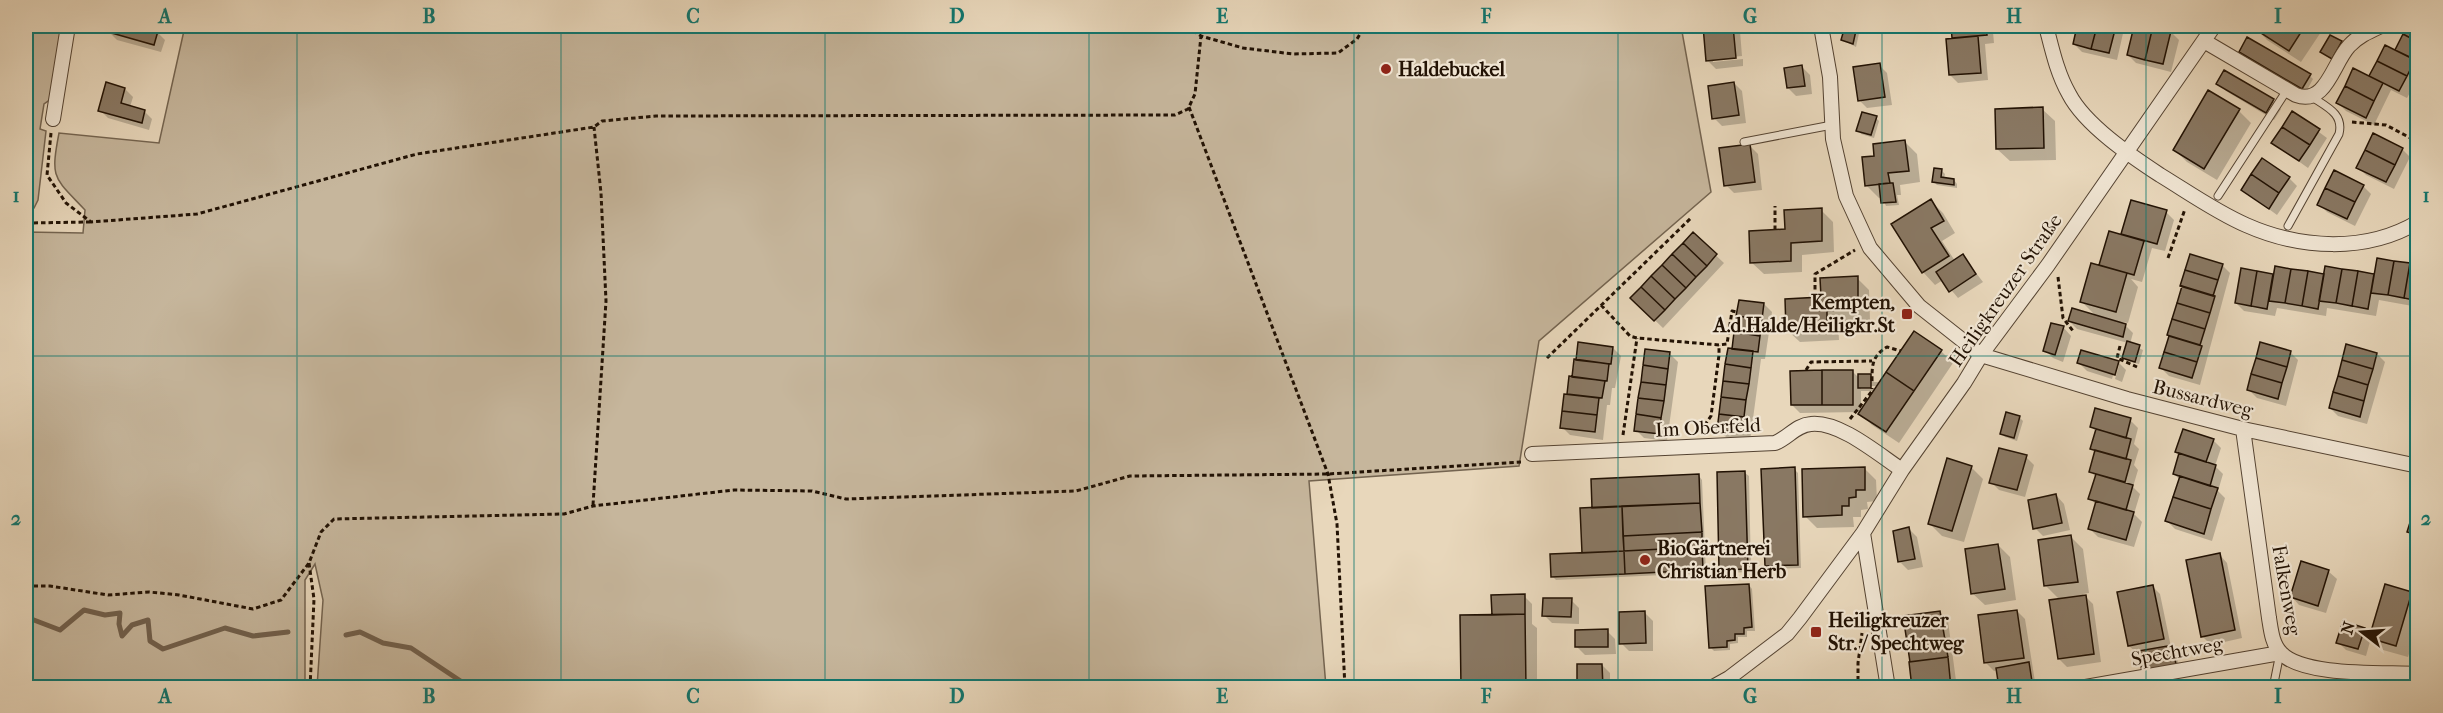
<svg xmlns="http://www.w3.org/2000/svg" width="2443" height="713" font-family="'IM FELL French Canon',serif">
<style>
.green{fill:#c6b69c;stroke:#746450;stroke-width:1.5}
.shadow{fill:#0003;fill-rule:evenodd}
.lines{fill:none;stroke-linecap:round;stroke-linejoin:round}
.stream{stroke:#71604d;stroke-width:5}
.building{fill:#897863;stroke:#221204;stroke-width:1.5}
.lane-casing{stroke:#544332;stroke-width:9}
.street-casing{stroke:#544332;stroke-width:16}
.path{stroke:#221204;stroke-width:3;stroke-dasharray:4.5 3;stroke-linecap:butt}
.lane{stroke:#f0e5d3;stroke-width:7}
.street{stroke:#f0e5d3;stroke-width:14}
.grid{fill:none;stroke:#0f766e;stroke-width:1.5;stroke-opacity:0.55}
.poi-dot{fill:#8f2418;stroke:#f0e5d3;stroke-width:2}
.labels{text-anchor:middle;stroke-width:4.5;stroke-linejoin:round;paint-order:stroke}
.poi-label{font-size:20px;font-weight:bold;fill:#221204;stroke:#f0e5d3;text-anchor:start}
.street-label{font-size:20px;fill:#221204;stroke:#f0e5d3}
.neatline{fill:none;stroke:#0f766e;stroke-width:2}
.grid-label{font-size:20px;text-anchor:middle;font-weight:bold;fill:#0f766e}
</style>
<rect width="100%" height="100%" fill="#e8d7bb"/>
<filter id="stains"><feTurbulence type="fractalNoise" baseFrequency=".00333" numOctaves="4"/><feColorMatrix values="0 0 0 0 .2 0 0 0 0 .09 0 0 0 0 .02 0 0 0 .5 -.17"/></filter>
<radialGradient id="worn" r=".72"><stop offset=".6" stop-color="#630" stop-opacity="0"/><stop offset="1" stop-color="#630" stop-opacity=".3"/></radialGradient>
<path class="green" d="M26 26H61L51 99 44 104 40 129 46 131 38 200 34 208 26 215Z
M185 26H1681L1711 192 1539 341 1519 466 1309 481 1326 687H317L323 600 315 564 305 580V687H26V232L83 233 85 210C54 177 50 180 59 133L159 143Z"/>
<path class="shadow" d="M111 26H142L141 28 157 32 165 40 161 52 117 40 109 32Z
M1704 26H1734L1740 31 1742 56 1713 59V62L1743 59V66L1716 69 1708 61Z
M1848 26H1880L1860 29 1856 47 1843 40Z
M1953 26H1987L1993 32 1994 43 1985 44 1988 80 1958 83 1950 75 1954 40Z
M2079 26H2121L2124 29 2117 60 2082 52 2074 44Z
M2136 26 2171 32 2179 40 2171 72 2136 63 2128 55Z
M2256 26H2325L2301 62 2267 40 2255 27Z
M2334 26H2351L2346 33Z
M2409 26H2418V78L2407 98 2391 90 2374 125 2346 111 2338 103 2370 78 2396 52Z
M2244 55 2310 76 2313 79 2306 92Z
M1879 65 1887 73 1892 105 1867 108 1859 100Z
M1802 67 1810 75 1812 94 1796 96 1788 88Z
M1734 83 1742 91 1746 123 1722 126 1714 118Z
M2218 83 2273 101 2281 109 2274 120 2226 91Z
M125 89 133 97 130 107 144 111 152 119 149 130 108 118 100 110Z
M2209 92 2239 111 2251 123 2217 180 2187 162 2174 149Z
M2042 109 2055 121 2056 160 2010 161 1997 149Z
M2293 113 2327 138 2308 168 2273 143Z
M1876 118 1879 121 1874 138 1861 134 1858 130Z
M2418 128V140L2413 136Z
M2374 135 2402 149 2410 157 2394 189 2366 175 2358 167Z
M1905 142 1917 154 1920 182 1900 185 1901 195H1897L1899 205 1886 206 1882 197 1879 198 1867 186 1876 157Z
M1750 146 1758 154 1762 190 1734 193 1726 185Z
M1941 170 1945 174 1944 179 1954 180 1957 184V188L1937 185 1934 182Z
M2289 178 2297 186 2277 215 2243 190Z
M2363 186 2371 194 2355 226 2327 212 2319 204Z
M1931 201 1943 213 1955 233 1942 241 1955 261 1963 256 1983 282 1958 298 1943 280 1935 285 1923 272Z
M2132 202 2166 212 2174 220 2165 251 2152 248 2142 282 2131 279 2138 287 2128 323 2122 322 2133 333 2130 344 2143 350 2139 364 2127 361 2123 357 2128 343 2077 329 2069 321 2097 317 2081 301 2104 268 2100 265 2122 236Z
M1821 210 1833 222 1834 252 1802 255V272L1764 274 1751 262 1786 231Z
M1693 234 1724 263 1663 328 1632 298Z
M2191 255 2222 265 2230 273 2200 385 2169 376 2161 368Z
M2418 266V307L2379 300 2376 316 2327 308 2326 316 2277 308 2275 316 2244 311 2236 303 2242 270 2275 276H2325L2327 267 2376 276Z
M1857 278 1869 290 1870 320 1838 323 1839 340 1800 342 1787 330 1822 298Z
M1764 304 1772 312 1765 359H1761L1750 441 1726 437 1718 429 1733 350Z
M2063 327 2071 336 2063 362 2053 358 2045 350Z
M1613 348 1621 356 1615 388H1612L1610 405H1607L1603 440 1570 435 1562 427 1571 378Z
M1941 351 1953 363 1899 443 1872 425 1859 412 1800 413 1792 405 1853 372 1859 378 1870 375 1874 382H1880ZM1861 386H1883V389H1861ZM1861 391H1876L1861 413Z
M2290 352 2298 360 2286 406 2257 398 2249 390Z
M1670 354 1678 362 1667 441 1644 438 1636 430Z
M2377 354 2385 362 2367 424 2338 416 2330 408Z
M2118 362 2126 370 2122 382 2115 379 2119 365H2116L2112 379 2087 371 2079 363Z
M2418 414V428L2415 425Z
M2019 417 2023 421 2017 441 2005 437 2002 434Z
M2130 420 2138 428 2134 444 2139 449 2134 465 2138 470 2133 487 2140 494 2134 514 2142 522 2134 547 2098 537 2090 529 2097 505 2090 499 2096 477 2091 472 2096 453 2092 448 2097 432 2091 427Z
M2213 440 2221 448 2215 466 2223 474 2218 491 2225 498 2212 541 2175 529 2167 521 2180 480 2174 474 2180 455 2177 451Z
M2026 457 2034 465 2025 497 1999 490 1991 482Z
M1971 467 1983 479 1964 542 1942 536 1929 523Z
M1864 468 1876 480 1877 501 1867 502 1868 509 1861 510V517H1853L1854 527 1817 528 1805 516Z
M1794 469 1798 473 1801 568 1770 569 1766 565Z
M1745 473 1749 476 1751 572 1724 573 1721 569Z
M1699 476 1702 480 1706 573 1556 580 1552 576 1584 554 1593 509Z
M2056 495 2064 504 2070 530 2043 536 2035 528Z
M2418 502V541L2408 532Z
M1909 529 1917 537 1923 567 1908 570 1900 562 1894 532Z
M2071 537 2083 549 2089 593 2083 594 2093 604 2101 662 2067 667 2059 659 2060 600 2046 586Z
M1998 545 2010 557 2016 600 1985 605 1972 593Z
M2219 554 2227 563 2242 638 2211 645 2203 637Z
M2328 571 2337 579 2326 613 2299 605 2291 596Z
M1749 585 1752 589 1755 631H1747V637H1738V643L1730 644V650L1714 651 1710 647Z
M2152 586 2160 594 2171 647 2176 650 2179 669 2138 654 2129 646 2119 593Z
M2411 593 2418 600V625L2408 657 2383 650 2371 638 2366 656 2346 650 2338 642 2364 629 2371 636Z
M1524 596 1532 604V624L1537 628V688H1463L1495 616Z
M1571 600 1579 608V624L1552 623 1544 615Z
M2017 611 2025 619 2036 688H2001L1998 670 1994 671 1986 663Z
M1645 613 1653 621V651H1629L1621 643Z
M1940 613 1948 621 1957 688H1913Z
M1607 631 1615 639 1616 654 1585 655 1577 647Z
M1602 665 1610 673V688H1579Z"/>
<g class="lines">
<path class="stream" d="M26 617 60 630 84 610 105 615 120 613 119 624 122 636 132 625 148 620 150 641 163 649 225 628 253 636 288 632
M346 635 360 632 383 643 411 648 471 688"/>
</g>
<path class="building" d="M110 26H138L158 31 154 45 108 32Z
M1703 26H1733L1736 58 1706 61Z
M1845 26H1857L1853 44 1841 40Z
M1951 26H1986L1987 35 1952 38Z
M2077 26H2097L2091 49 2073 44Z
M2097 26H2116L2109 53 2091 49Z
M2134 26H2153L2145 60 2127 55Z
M2153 26 2171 31 2163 64 2145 60Z
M2254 26H2305L2289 51 2253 28Z
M2408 26H2418V42L2403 34Z
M2403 34 2418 42V61L2395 50Z
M2330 35 2342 41 2332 59 2320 52Z
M1978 36 1981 73 1949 75 1946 39Z
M2247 37 2311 74 2302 89 2239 52Z
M2385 45 2415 60 2407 76 2377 61Z
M2377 61 2407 76 2399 91 2369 76Z
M1880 63 1885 97 1858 101 1853 67Z
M1802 65 1805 86 1787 88 1784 68Z
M2353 68 2383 83 2374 101 2345 86Z
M2224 70 2274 99 2266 113 2216 84Z
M106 82 125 88 121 103 145 110 142 123 98 111Z
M1734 82 1739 115 1712 119 1708 86Z
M2345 86 2374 101 2366 118 2336 103Z
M2208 90 2240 109 2204 169 2173 150Z
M2043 107 2044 148 1996 149 1995 109Z
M2292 111 2320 129 2310 145 2282 127Z
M1862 112 1877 116 1871 135 1856 131Z
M2282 127 2310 145 2299 161 2271 143Z
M2373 133 2403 148 2395 165 2365 150Z
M1905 140 1909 171 1888 173 1890 183 1865 186 1862 157 1874 156 1873 144Z
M1750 144 1755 182 1724 186 1719 148Z
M2365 150 2395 165 2386 182 2356 168Z
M2262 158 2290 177 2279 193 2251 174Z
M1934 168 1942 169 1941 177 1954 179V185L1932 182Z
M2334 170 2364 185 2355 202 2325 188Z
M2251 174 2279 193 2269 209 2241 190Z
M1890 183H1893L1896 202 1881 203 1879 184Z
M2325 188 2355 202 2347 219 2317 205Z
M1931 199 1944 221 1931 228 1949 256 1922 273 1891 224Z
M2131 200 2167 210 2157 244 2121 234Z
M1822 208V241L1791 243V261L1750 263 1749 231 1785 229 1784 210Z
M2109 231 2144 241 2134 275 2099 265Z
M1693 232 1717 254 1707 266 1683 243Z
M1683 243 1707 266 1696 277 1672 254Z
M1672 254 1696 277 1686 288 1662 265Z
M1963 254 1976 274 1949 292 1936 272Z
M2190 254 2223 264 2218 280 2185 270Z
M2377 258 2394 261 2388 295 2371 293Z
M2394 261 2410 263 2404 298 2388 295Z
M2091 263 2127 273 2116 312 2080 302Z
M2410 263 2418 265V301L2404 298Z
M1662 265 1686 288 1675 299 1651 276Z
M2275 266 2291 269 2285 303 2269 301Z
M2325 266 2342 269 2336 303 2319 301Z
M2241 268 2257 271 2251 306 2235 303Z
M2291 269 2308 271 2302 306 2285 303Z
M2342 269 2358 271 2352 306 2336 303Z
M2185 270 2218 280 2213 296 2180 286Z
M2257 271 2273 274 2267 309 2251 306Z
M2308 271 2324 274 2318 309 2302 306Z
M2358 271 2374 274 2368 309 2352 306Z
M1651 276 1675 299 1665 310 1641 287Z
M1858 276V308L1827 311V328L1786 331 1785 299 1821 297 1820 278Z
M2182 286 2215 296 2210 313 2177 303Z
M1641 287 1665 310 1654 321 1630 298Z
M1739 300 1764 303 1762 319 1736 316Z
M2177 303 2210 313 2205 329 2172 319Z
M2072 308 2126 324 2123 337 2068 321Z
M1736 316 1762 319 1760 336 1734 332Z
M2172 319 2205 329 2200 345 2167 335Z
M2051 323 2064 326 2055 355 2043 351Z
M1914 331 1942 350 1914 391 1886 372Z
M1734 332 1760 336 1758 352 1732 349Z
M2169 336 2202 346 2197 362 2164 352Z
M2127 341 2140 345 2135 362 2122 358Z
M1578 342 1613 347 1611 364 1576 360Z
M2260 342 2291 351 2287 367 2256 358Z
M2346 344 2377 353 2373 369 2342 360Z
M1728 348 1753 351 1751 368 1725 364Z
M1645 349 1670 352 1668 369 1643 365Z
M2081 350 2119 361 2115 375 2077 363Z
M2164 352 2197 362 2192 378 2159 368Z
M2256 358 2287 367 2282 383 2251 374Z
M1574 359 1609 364 1607 381 1572 377Z
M2342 360 2373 369 2368 385 2338 376Z
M1725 364 1751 368 1749 384 1723 381Z
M1643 365 1668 369 1666 385 1641 382Z
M1822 370H1853V405H1822Z
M1822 370V405H1791L1790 371Z
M1886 372 1914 391 1886 432 1858 414Z
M1858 374H1871V388H1858Z
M2251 374 2282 383 2278 399 2247 390Z
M1569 376 1605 381 1602 398 1567 394Z
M2338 376 2368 385 2364 401 2333 392Z
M1723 381 1749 384 1746 400 1721 397Z
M1641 382 1666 385 1664 401 1638 398Z
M2333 392 2364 401 2360 417 2329 408Z
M1564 394 1599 398 1597 415 1562 411Z
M1721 397 1746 400 1744 417 1719 414Z
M1638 398 1664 401 1661 418 1636 414Z
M2095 408 2131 418 2126 438 2090 427Z
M1562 411 1597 415 1595 432 1560 428Z
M2006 412 2020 416 2014 438 2000 434Z
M1636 414 1661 418 1660 434 1634 431Z
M1719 414 1744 417 1742 433 1717 430Z
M2096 429 2131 439 2126 459 2090 449Z
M2183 429 2214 439 2206 462 2175 452Z
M1999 448 2027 455 2017 490 1989 483Z
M2095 450 2131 460 2125 482 2089 472Z
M2179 453 2216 465 2210 486 2173 474Z
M1947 458 1972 466 1952 531 1928 524Z
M1795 467 1798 565 1765 566 1761 469Z
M1865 467V490H1856V497L1849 498V506H1842V515L1803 517 1802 469Z
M1745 471 1748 569 1719 570 1717 472Z
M1699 474 1700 503 1592 508 1591 479Z
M2096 474 2133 485 2126 510 2088 499Z
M2180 476 2218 488 2211 509 2173 497Z
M2056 494 2062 523 2033 529 2028 500Z
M2173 497 2211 509 2204 534 2165 521Z
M2418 497V535L2407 532Z
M2096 501 2134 512 2126 540 2088 529Z
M1700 503 1702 532 1623 536 1622 506Z
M1622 506 1624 551 1582 553 1580 508Z
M1909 527 1915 559 1898 562 1893 531Z
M1702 532V547L1624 551 1623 536Z
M2071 535 2078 582 2044 586 2038 540Z
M1998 544 2005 589 1971 594 1965 549Z
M1702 547 1703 570 1625 574 1624 551Z
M1624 551 1625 574 1551 577 1550 554Z
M2220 553 2235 630 2201 637 2186 560Z
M2301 561 2329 570 2318 606 2290 597Z
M1749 584 1752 627 1744 628V634H1735V640L1727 641V647L1709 648 1705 586Z
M2385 584 2412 592 2396 646 2369 638Z
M2153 585 2164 639 2128 646 2117 592Z
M1525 594V614L1492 615 1491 595Z
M2086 595 2094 654 2058 659 2049 600Z
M1543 598H1572L1571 617 1542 616Z
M2017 610 2024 658 1984 663 1978 615Z
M1645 611 1646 643 1619 644V612Z
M1940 611 1948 657 1910 662 1903 616Z
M1525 614 1526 688H1461L1460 615Z
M2343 621 2365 628 2358 649 2336 643Z
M1608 629V647H1575V630Z
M2173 645 2176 665 2142 671 2138 651Z
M1948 657 1951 688H1912L1909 662Z
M2029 662 2033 688H1999L1996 668Z
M1577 664H1602L1603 688H1577Z"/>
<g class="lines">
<defs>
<path id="lane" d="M1744 142 1832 125
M2218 196 2287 90
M2288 226 2339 134C2344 114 2327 107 2312 97
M2273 688 2280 653"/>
<path id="street" d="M1821 26 1830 77 1833 139 1846 196 1870 248 1919 306 1981 355 2127 399 2243 429 2418 466
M2046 26C2052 49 2057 73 2069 94 2085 125 2131 156 2160 175 2188 192 2216 212 2246 225 2300 249 2366 253 2418 222
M2204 41 2296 95C2326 106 2333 63 2349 46 2358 36 2370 31 2381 26
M53 119 68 26
M2243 429 2269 618C2271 630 2272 644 2281 653 2303 677 2385 672 2418 674
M1532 454 1775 443C1788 438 1796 425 1811 424 1840 421 1879 455 1902 470
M1863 533 1888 688
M1711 688 1729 678 1787 634 1800 618 1863 533 1902 470 1964 383 1981 355 2048 265 2214 26
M2080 688 2280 653"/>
</defs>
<use href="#lane" class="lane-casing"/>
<use href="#street" class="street-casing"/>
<path class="path" d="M1187 26 1201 36 1243 48 1293 54 1338 53 1357 39 1365 26
M2179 26 2194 31
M1189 107 1328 474 1337 524 1345 688
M2352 122 2386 125 2418 142
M51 133 47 175 66 203 91 222 197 214 417 154 594 127 602 121 656 116 1175 115 1188 109 1195 94 1201 36
M26 223 90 222
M1775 230V206
M2168 258 2185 209
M2058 277 2063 318 2073 331
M1815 297V274L1855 250
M1601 305 1630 336 1637 338 1719 345 1727 344 1732 311 1737 312
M2120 346 2117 358 2137 367
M1547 358 1692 217
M1806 370 1811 362 1872 361
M1872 381C1872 365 1872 356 1887 347L1901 351
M1850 419 1872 391V388
M1699 429H1702L1711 416 1719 355V345
M1623 435 1637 338
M593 505 606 301 601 193 594 127
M309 563 314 599 310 688
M26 586H50L108 595 149 592 179 595 253 609 281 600 309 563 321 532 334 519 564 514 593 506 734 490 812 491 846 499 1076 491 1130 476 1328 474 1521 462
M1858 688V663L1862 633"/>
<use href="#lane" class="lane"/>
<use href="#street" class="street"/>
</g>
<path class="grid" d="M297 26V688M561 26V688M825 26V688M1089 26V688M1354 26V688M1618 26V688M1882 26V688M2146 26V688M26 356H2418"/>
<g class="poi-dot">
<circle cx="1386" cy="69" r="6"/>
<rect x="1901" y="308" width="12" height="12" rx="3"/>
<circle cx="1645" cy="560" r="6"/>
<rect x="1810" y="626" width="12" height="12" rx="3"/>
</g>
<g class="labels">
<g class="poi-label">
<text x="1398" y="76">Haldebuckel</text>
<text x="1895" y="309" text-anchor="end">Kempten,<tspan x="1895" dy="23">A.d.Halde/Heiligkr.St</tspan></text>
<text x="1657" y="555">BioGärtnerei<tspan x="1657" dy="23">Christian Herb</tspan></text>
<text x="1828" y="627">Heiligkreuzer<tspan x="1828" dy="23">Str. / Spechtweg</tspan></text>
</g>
<g class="street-label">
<text transform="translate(2005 290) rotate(-55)" y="7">Heiligkreuzer Straße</text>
<text transform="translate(2203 398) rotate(14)" y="7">Bussardweg</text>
<text transform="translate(1708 427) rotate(-3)" y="7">Im Oberfeld</text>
<text transform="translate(2287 590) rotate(80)" y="7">Falkenweg</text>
<text transform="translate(2177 651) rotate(-10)" y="7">Spechtweg</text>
</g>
</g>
<rect width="2443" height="713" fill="none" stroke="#e8d7bb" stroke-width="66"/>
<g transform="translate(2362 632) rotate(287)" stroke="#f0e5d3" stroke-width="4.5" paint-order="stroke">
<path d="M0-4.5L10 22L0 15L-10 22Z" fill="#221204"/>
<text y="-9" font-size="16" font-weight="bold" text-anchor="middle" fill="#221204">N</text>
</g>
<rect x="33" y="33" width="2377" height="647" class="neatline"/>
<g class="grid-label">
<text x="165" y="23">A</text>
<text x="429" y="23">B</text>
<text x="693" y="23">C</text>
<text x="957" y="23">D</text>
<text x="1222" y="23">E</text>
<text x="1486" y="23">F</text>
<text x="1750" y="23">G</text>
<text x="2014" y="23">H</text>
<text x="2278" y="23">I</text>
<text x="16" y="202">1</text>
<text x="2426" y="202">1</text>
<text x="16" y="525">2</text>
<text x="2426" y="525">2</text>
<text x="165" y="703">A</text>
<text x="429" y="703">B</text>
<text x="693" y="703">C</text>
<text x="957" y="703">D</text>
<text x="1222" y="703">E</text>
<text x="1486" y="703">F</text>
<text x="1750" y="703">G</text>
<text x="2014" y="703">H</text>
<text x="2278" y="703">I</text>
</g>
<rect width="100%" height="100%" filter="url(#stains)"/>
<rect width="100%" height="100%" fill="url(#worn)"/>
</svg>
